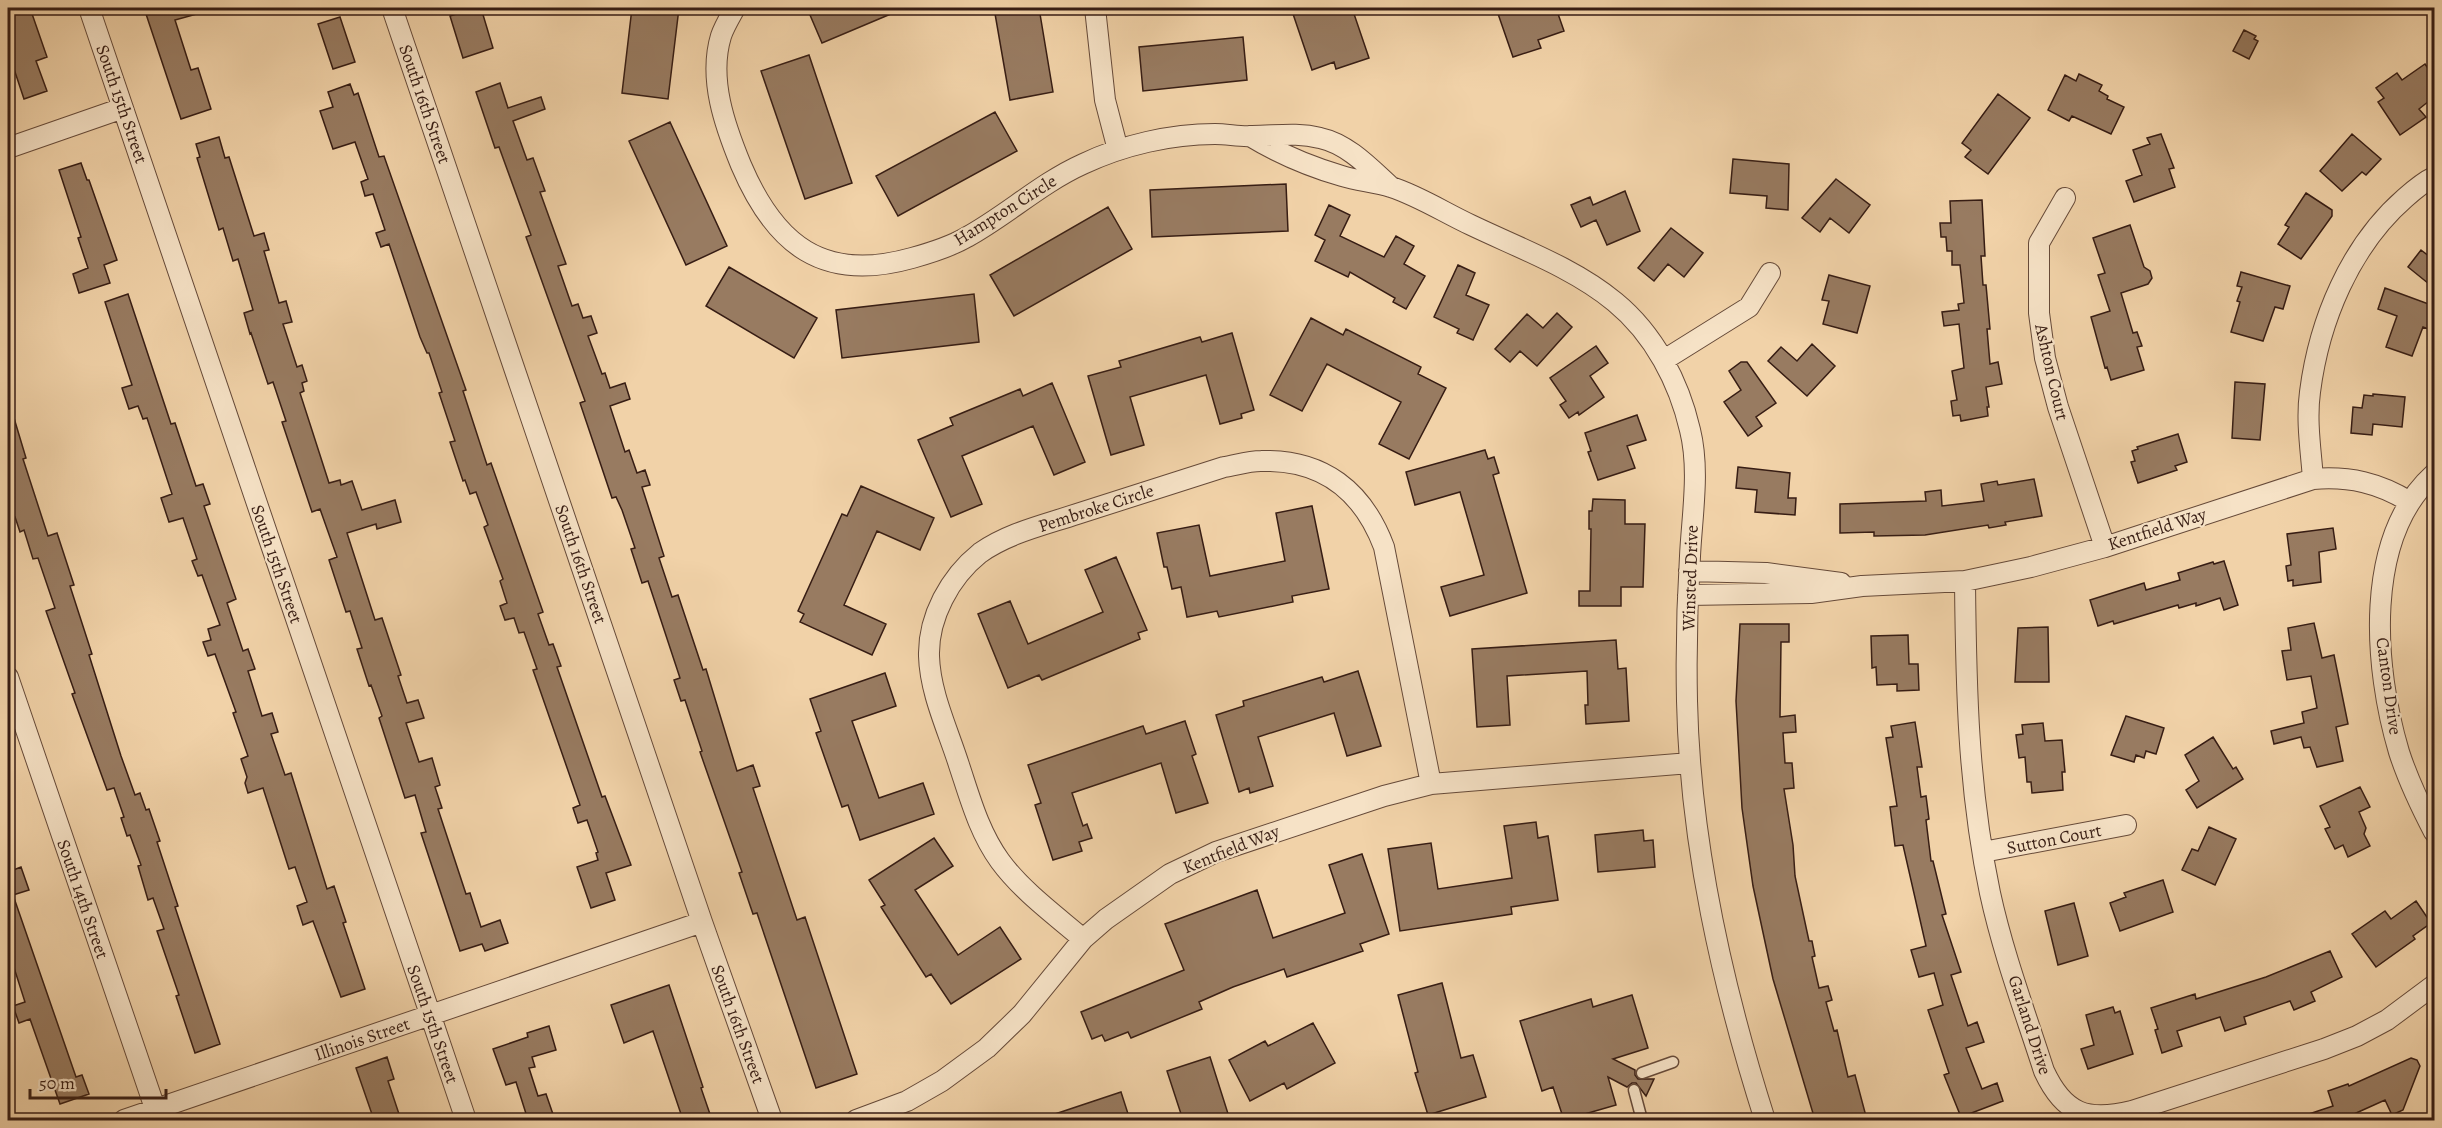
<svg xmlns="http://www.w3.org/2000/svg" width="2442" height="1128" font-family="Alegreya,serif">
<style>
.building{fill:#987b61;stroke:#371d14;stroke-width:1.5}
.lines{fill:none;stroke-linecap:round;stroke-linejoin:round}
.lane-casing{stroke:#664a39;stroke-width:13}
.street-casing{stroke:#664a39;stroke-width:22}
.lane{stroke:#f6e2c6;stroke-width:10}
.street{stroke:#f6e2c6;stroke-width:20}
.labels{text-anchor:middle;stroke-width:4.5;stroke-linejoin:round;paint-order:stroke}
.street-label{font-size:18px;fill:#371d14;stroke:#f6e2c6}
</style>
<rect width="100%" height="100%" fill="#f1d2a8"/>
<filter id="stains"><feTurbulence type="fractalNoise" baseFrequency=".00333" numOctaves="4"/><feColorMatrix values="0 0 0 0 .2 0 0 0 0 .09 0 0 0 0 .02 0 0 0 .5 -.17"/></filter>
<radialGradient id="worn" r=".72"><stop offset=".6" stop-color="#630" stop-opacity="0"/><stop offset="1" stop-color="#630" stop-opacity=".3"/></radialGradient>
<path class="building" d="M8 8H30L47 57 36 61 47 91 24 99 8 51Z
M144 8H203L204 12 175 20 191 70 198 68 211 109 181 119Z
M476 8H481L493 48 463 58 450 16Z
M632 8H679L668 99 622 93Z
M807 8H905L822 43Z
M994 8H1039L1053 92 1010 100Z
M1291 8H1352L1369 58 1336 69 1334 62 1312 70Z
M1496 8H1556L1564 31 1538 40 1541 48 1513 57Z
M340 17 355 62 333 69 318 24Z
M2244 30 2256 36 2254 39 2258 41 2249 59 2233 51Z
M1243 37 1247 80 1143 91 1139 47Z
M809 55 852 183 805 199 761 71Z
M2425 64 2434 77V97L2419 109 2426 117 2400 135 2378 102 2384 98 2376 88 2397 73 2402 80Z
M2079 74 2102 85 2099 91 2108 96 2107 99 2124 107 2111 134 2072 116 2069 121 2048 110 2065 75 2076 81Z
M500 83 508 108 541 97 545 109 513 121 527 160 533 158 545 191 540 192 566 264 558 266 572 306 578 304 583 318 591 316 597 333 588 336 602 374 605 373 610 388 625 383 630 399 610 406 625 452 629 450 637 473 645 470 650 485 642 487 664 556 659 558 672 597 678 595 703 670 706 669 737 771 753 765 760 786 753 788 797 920 805 917 857 1074 816 1088 757 913 753 914 739 873 742 872 700 752 702 751 685 700 681 701 674 680 680 678 648 581 642 583 631 549 635 548 622 510 616 497 612 498 580 403 585 401 526 237 531 235 499 147 495 148 476 92Z
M350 84 354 95 358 93 379 157 384 156 466 390 463 391 487 465 491 463 543 612 538 614 549 645 553 644 561 666 557 667 602 797 605 796 631 865 606 873 615 900 591 908 577 867 598 860 596 853 598 852 587 820 578 823 573 808 580 805 533 670 537 669 524 632 519 633 514 618 505 620 500 606 507 603 500 581 503 579 484 527 488 525 476 492 470 494 465 480 463 481 450 442 455 441 439 393 442 392 429 353H427L420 337 389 244 381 247 376 233 385 230 373 194 365 196 361 182 368 179 355 142 333 149 320 111 333 107 328 92Z
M1998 94 2030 118 1988 174 1965 157 1971 150 1962 143Z
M995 112 1017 151 898 216 876 176Z
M670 122 727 246 686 265 629 141Z
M2161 134 2174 168 2169 169 2175 187 2134 202 2126 181 2142 175 2133 150 2150 144 2147 138Z
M2352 134 2381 159 2366 175 2362 172 2342 191 2320 171Z
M219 137 225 158 229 157 254 236 264 233 269 250 264 251 279 303 286 301 292 322 283 324 297 367 302 365 307 381 302 383 304 391 300 393 329 483 340 480 341 485 352 481 362 510 395 500 401 522 377 529 376 524 347 533 375 620 382 618 401 675 398 676 407 703 418 700 424 718 406 723 419 762 432 758 440 785 435 787 442 808 438 809 466 894 470 893 481 927 500 920 508 943 485 951 482 944 460 951 421 833 426 832 415 795 405 798 379 718 382 716 371 685 369 686 357 649 362 648 350 611 346 612 329 560 337 557 320 509 312 512 282 422 286 421 273 382 268 384 251 333 250 334 244 313 253 310 238 259 233 261 223 228 219 230 197 158 200 157 196 144Z
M1733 159 1789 164 1788 210 1766 208 1767 196 1730 193Z
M81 163 87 180H89L117 260 104 265 110 283 79 293 73 274 88 268 78 238 81 237 59 170Z
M1836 179 1870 205 1849 233 1830 218 1820 232 1802 218Z
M1286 184 1288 231 1152 237 1150 190Z
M1625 191 1640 231 1607 245 1596 220 1581 227 1571 205 1590 197 1593 205Z
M2306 193 2332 210V216L2301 259 2278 244 2289 227 2285 225Z
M1982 200 1985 256H1981L1983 285H1986L1990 329H1987L1990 364 1998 362 2002 384 1986 387 1989 407H1987L1988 416 1961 421 1960 415 1953 416 1951 401 1957 400 1952 371 1964 368 1959 324 1944 326 1942 312 1959 310 1958 304 1964 303 1960 265H1952V251H1947L1946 237H1941L1940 223H1951L1950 201Z
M1329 205 1350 215 1340 236 1384 257 1396 236 1414 246 1404 264 1425 276 1406 309 1393 302 1395 298 1350 272 1348 277 1315 261 1325 240 1315 235Z
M1108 207 1132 249 1014 316 990 275Z
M2130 225 2144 267 2150 271 2152 278 2148 284 2121 293 2133 333 2137 332 2142 346 2137 347 2144 370 2111 380 2107 367 2105 368 2091 317 2110 311 2098 275 2105 273 2093 238Z
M1671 228 1703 253 1684 277 1668 264 1654 281 1638 268Z
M2421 250 2434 260V288L2408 267Z
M1458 265 1475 273 1466 295 1489 305 1473 340 1457 333 1459 329 1434 317Z
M729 267 817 318 794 358 706 306Z
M2241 272 2290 286 2283 309 2275 307 2263 341 2231 332 2240 302 2237 301 2242 287 2237 286Z
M1829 275 1870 286 1857 333 1823 324 1829 301 1822 300Z
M2385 288 2434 306V321L2431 330 2423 327 2412 356 2386 347 2397 316 2378 309Z
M128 294 171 424 175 423 196 486 203 484 210 504 204 506 236 599 227 603 243 651 248 649 255 669 248 671 262 716 272 713 278 732 271 734 285 775 291 773 327 889 334 886 346 922 343 923 365 989 341 997 313 921 303 925 297 906 307 902 295 867 289 869 263 788 248 793 245 783 247 777 241 759 248 756 233 713 236 712 215 654 208 656 203 642 211 640 208 629 220 625 202 575 198 576 192 561 197 559 183 518 169 522 161 498 172 494 147 418 143 419 138 406 129 409 122 388 132 385 105 302Z
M974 294 979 342 842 358 836 310Z
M1557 313 1572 327 1537 366 1520 351 1510 362 1495 349 1527 314 1543 328Z
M1311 318 1343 335 1346 329 1421 367 1418 374 1446 388 1409 459 1379 444 1401 402 1327 364 1302 411 1270 395Z
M1232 333 1254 410 1241 414 1242 418 1220 424 1206 375 1130 397 1144 445 1111 455 1088 376 1121 367 1119 361 1200 337 1202 342Z
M1812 344 1835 366 1807 396 1768 361 1781 347 1797 361Z
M1596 346 1608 363 1590 376 1604 397 1579 415 1578 412 1569 418 1560 405 1566 401 1550 378Z
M1741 362H1747L1776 403 1756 417 1762 426 1748 436 1724 402 1741 390 1729 371Z
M2235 382 2265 384 2260 440 2232 438Z
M1052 383 1085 462 1054 475 1033 426 962 456 982 504 951 517 918 440 953 425 950 418 1020 389 1023 396Z
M2373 394 2405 397 2402 427 2373 424 2372 435 2351 433 2353 407 2362 408 2364 395 2373 396Z
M11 408 26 458 23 459 48 536 57 533 74 585 70 586 92 654 89 655 121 756 135 795 140 793 146 810 149 809 160 841 157 842 178 906 175 907 220 1044 195 1053 176 996 179 995 157 931 164 929 153 898 148 900 138 866 141 865 130 835 127 836 121 818 124 817 114 788 107 790 72 694 75 693 46 611 55 608 38 558 33 559 24 530 20 532 15 517 11 518 8 509V409Z
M1637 415 1646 440 1627 446 1635 468 1598 480 1588 452 1591 451 1585 433Z
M2178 434 2187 462 2175 466 2177 470 2138 483 2131 462 2135 461 2132 451 2138 449 2137 447Z
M1485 450 1488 459 1494 457 1499 473 1493 475 1527 593 1450 616 1441 587 1484 575 1460 492 1415 505 1406 472Z
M1738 467 1790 473 1788 498H1796L1795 515 1755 512 1757 490 1736 488Z
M2034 479 2042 516 2005 522 2006 525 1989 528 1988 525 1925 535 1874 536V532L1840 533V504L1926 501 1925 492 1941 490 1942 506 1984 501 1981 484 1997 481 1998 485Z
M861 486 934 518 920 550 877 531 844 605 886 624 872 655 800 622 804 614 798 611 842 514 847 516Z
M1593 499 1625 500V524H1645L1643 587H1621V606H1579V591H1590L1591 529H1589V511H1592Z
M1312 506 1329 589 1292 596 1293 602 1219 617 1217 611 1187 617 1181 587 1172 589 1167 567H1164L1157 533 1199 525 1210 576 1285 561 1276 513Z
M2333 528 2336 549 2319 552 2321 582 2293 586V580L2288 581 2286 566 2291 565 2287 534Z
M1116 557 1147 630 1138 633 1140 639 1042 680 1039 675 1008 688 978 614 1010 601 1028 644 1103 612 1085 570Z
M2224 561 2238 605 2224 610 2220 598 2196 606V603L2179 608 2178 605 2114 624 2113 621 2098 626 2090 600 2144 583 2146 590 2180 580 2178 573 2213 562 2214 564Z
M2314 623 2322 658 2334 655 2348 724 2336 727 2343 761 2317 767 2310 747 2304 748 2301 737 2274 744 2271 731 2304 723 2302 712 2317 708 2311 676 2287 680 2282 651 2291 650 2288 628Z
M1740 624H1789V642H1781L1780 717 1795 715 1796 732 1783 733 1785 763H1792L1794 788 1784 789 1793 845 1795 876 1809 941H1812L1815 956 1812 957 1819 988 1828 986 1832 1000 1826 1002 1834 1031 1837 1030 1848 1077 1855 1075 1867 1120H1815L1773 979 1753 886 1742 808 1736 701Z
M2048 627 2049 682H2015L2018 628Z
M1908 635 1909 664H1918L1919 690 1897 691V684L1877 685 1876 667 1872 668 1871 636Z
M1616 640 1618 669 1626 668 1629 721 1586 724 1585 705H1588L1587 671 1507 676 1510 725 1477 727 1472 649Z
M1358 671 1381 746 1347 756 1334 713 1258 737 1273 786 1250 793 1249 788 1239 792 1216 715 1244 706 1243 701 1322 677 1324 682Z
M885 673 896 706 852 721 879 798 923 783 934 814 860 840 848 805 842 807 816 733 821 731 810 699Z
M2126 716 2164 728 2156 754 2146 751 2144 758 2136 755 2134 762 2111 755Z
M1185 721 1196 754 1192 756 1208 803 1176 813 1161 763 1072 793 1083 826 1087 824 1092 838 1079 842 1082 851 1053 860 1035 805 1041 803 1028 765 1143 726 1146 734Z
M1915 722 1922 767H1917L1921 797 1926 796 1929 819 1926 820 1931 861H1933L1946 914 1942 915 1961 972 1951 975 1968 1026 1977 1022 1984 1042 1966 1048 1982 1089 1997 1083 2003 1101 1961 1117 1944 1075 1949 1073 1928 1010 1943 1005 1934 973 1919 977 1911 950 1926 946 1903 845 1895 846 1890 807 1897 806 1886 738 1893 737 1891 726Z
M2043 723 2045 741 2062 740 2065 772H2062L2063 790 2032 793 2031 782H2027L2025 757 2019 758 2016 735 2023 734 2022 725Z
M2213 737 2233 769 2236 767 2243 779 2197 808 2186 790 2199 781 2185 755Z
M2360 787 2370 807 2359 812 2366 828 2364 834 2370 846 2348 857 2343 845 2335 849 2325 829 2330 827 2320 806Z
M1536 822 1538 838 1548 836 1558 900 1511 907 1512 914 1400 931 1388 849 1431 843 1438 889 1512 878 1504 826Z
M2209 827 2236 839 2215 885 2182 870 2192 849 2198 851Z
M1643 830 1644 841 1653 840 1655 867 1598 872 1595 835Z
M934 838 953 866 915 890 958 955 1000 927 1021 959 951 1004 931 974 926 977 881 907 885 905 869 880Z
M1362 854 1389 934 1360 944 1363 951 1287 977 1284 969 1233 987 1199 1002 1202 1009 1131 1038 1128 1032 1105 1041 1102 1035 1092 1039 1081 1012 1184 970 1165 924 1257 890 1273 938 1345 913 1329 865Z
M21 867 29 890 13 895 76 1077 82 1075 89 1094 60 1104 30 1019 19 1023 13 1006 25 1002 8 949V872Z
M2163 880 2173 912 2120 931 2110 903 2126 897 2124 893Z
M2416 901 2431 923 2413 936 2415 939 2376 967 2352 934 2385 911 2391 919Z
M2074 903 2088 956 2058 965 2045 911Z
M2330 951 2342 977 2311 992 2315 1001 2294 1010 2290 1001 2244 1017 2246 1024 2225 1031 2220 1017 2177 1031 2182 1046 2162 1053 2155 1030 2158 1029 2151 1008 2195 994 2196 999 2266 977Z
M1442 983 1461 1058 1473 1055 1486 1097 1428 1115 1415 1073 1418 1072 1398 995Z
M669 985 703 1087 701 1088 712 1120H683L653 1031 624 1043 611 1005Z
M1632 995 1648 1048 1613 1059 1635 1070V1075L1638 1079H1654L1646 1096 1636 1083H1632L1627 1087 1608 1077 1616 1105 1564 1120 1553 1087 1542 1091 1520 1021 1591 999 1593 1007Z
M2113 1007 2115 1013 2120 1011 2133 1054 2088 1069 2081 1049 2094 1045 2086 1015Z
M1313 1023 1335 1063 1287 1089 1284 1083 1250 1101 1229 1060 1265 1041 1268 1046Z
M549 1026 556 1050 532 1057 535 1067 529 1068 538 1096 546 1094 555 1120H528L516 1082 506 1085 493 1049 528 1037 527 1033Z
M387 1057 394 1079 388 1081 401 1120H374L356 1068Z
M1210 1057 1230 1120H1183L1167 1071Z
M2411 1058 2417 1060 2420 1066 2403 1110 2392 1115 2385 1100 2354 1114 2356 1120H2298L2297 1118 2333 1106 2328 1091 2348 1084 2349 1086Z
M1121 1092 1130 1120H1044L1043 1118Z"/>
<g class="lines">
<defs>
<path id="lane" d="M1642 1073 1673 1062
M1634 1090 1642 1120"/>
<path id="street" d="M89 8 466 1120
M392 8 702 922 772 1120
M735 8C730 17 724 27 721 36 708 79 725 126 741 165 775 245 823 283 912 258 930 253 950 247 967 237 1007 215 1041 183 1083 164 1123 145 1171 134 1215 134 1228 134 1240 137 1252 136 1275 136 1297 132 1320 138 1348 144 1370 168 1391 187
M1095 8 1105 100 1118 150
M1250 136C1278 153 1311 167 1342 176 1358 181 1376 182 1391 187 1419 196 1445 213 1471 225 1519 248 1574 268 1615 302 1654 334 1679 382 1690 430 1700 470 1692 515 1690 556 1687 604 1686 653 1687 701 1690 844 1722 985 1765 1120
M8 148 123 108
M2065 198 2039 243V313L2045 358 2058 407 2105 547
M1664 360 1749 307 1770 273
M2434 474C2363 538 2374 668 2399 752 2408 780 2421 807 2434 832
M2313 479C2311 451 2306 421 2310 392 2319 321 2350 246 2405 198 2414 190 2423 182 2434 177
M1689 571 1766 573 1841 583
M1965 581C1966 688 1968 788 1990 893 2003 953 2025 1012 2044 1071 2064 1114 2087 1122 2132 1111L2324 1049 2357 1036 2387 1020 2434 985
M1688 595 1811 593 1862 586 1965 581 2031 567 2105 547 2313 479C2350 476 2379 483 2410 502
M8 677 159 1120
M1983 852 2126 825
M1083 939C1055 915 1022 891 1000 861 979 832 970 798 959 765 948 730 930 693 929 656 928 617 950 577 980 553 1008 533 1044 525 1077 514 1126 498 1175 483 1224 467 1236 465 1249 461 1261 461 1323 459 1363 491 1384 547L1431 784
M124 1120 702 922
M856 1120 907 1101 942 1081 987 1048 1022 1014 1083 939 1106 919 1170 874 1216 852 1384 796 1431 784 1690 763"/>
</defs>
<use href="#lane" class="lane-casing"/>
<use href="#street" class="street-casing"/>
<use href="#lane" class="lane"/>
<use href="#street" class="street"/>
</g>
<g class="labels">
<g class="street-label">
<text transform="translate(122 104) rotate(71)" y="6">South 15th Street</text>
<text transform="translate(425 104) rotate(71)" y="6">South 16th Street</text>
<text transform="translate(1005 210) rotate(-32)" y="6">Hampton Circle</text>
<text transform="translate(2052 372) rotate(77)" y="6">Ashton Court</text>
<text transform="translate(1096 508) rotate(-18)" y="6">Pembroke Circle</text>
<text transform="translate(2157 529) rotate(-18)" y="6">Kentfield Way</text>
<text transform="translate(277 564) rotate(71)" y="6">South 15th Street</text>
<text transform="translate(581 564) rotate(71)" y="6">South 16th Street</text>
<text transform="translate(1690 578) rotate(-88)" y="6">Winsted Drive</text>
<text transform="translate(2389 686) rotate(82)" y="6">Canton Drive</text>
<text transform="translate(2054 839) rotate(-11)" y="6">Sutton Court</text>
<text transform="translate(1231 849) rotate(-22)" y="6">Kentfield Way</text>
<text transform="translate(83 899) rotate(71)" y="6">South 14th Street</text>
<text transform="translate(433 1024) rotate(71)" y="6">South 15th Street</text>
<text transform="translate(738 1024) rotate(70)" y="6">South 16th Street</text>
<text transform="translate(2030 1025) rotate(72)" y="6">Garland Drive</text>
<text transform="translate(362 1039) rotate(-19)" y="6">Illinois Street</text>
</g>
</g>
<rect width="2442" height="1128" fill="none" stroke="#f1d2a8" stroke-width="30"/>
<rect x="9" y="9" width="2424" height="1110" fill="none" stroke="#371d14" stroke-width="3"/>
<rect x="15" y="15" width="2412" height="1098" fill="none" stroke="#371d14" stroke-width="1.5"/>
<path d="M30 1089v9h136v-9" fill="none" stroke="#371d14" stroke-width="3"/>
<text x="39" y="1089" font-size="18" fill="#371d14" stroke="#f6e2c6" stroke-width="4.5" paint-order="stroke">50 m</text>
<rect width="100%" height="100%" filter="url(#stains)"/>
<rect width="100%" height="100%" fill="url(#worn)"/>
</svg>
